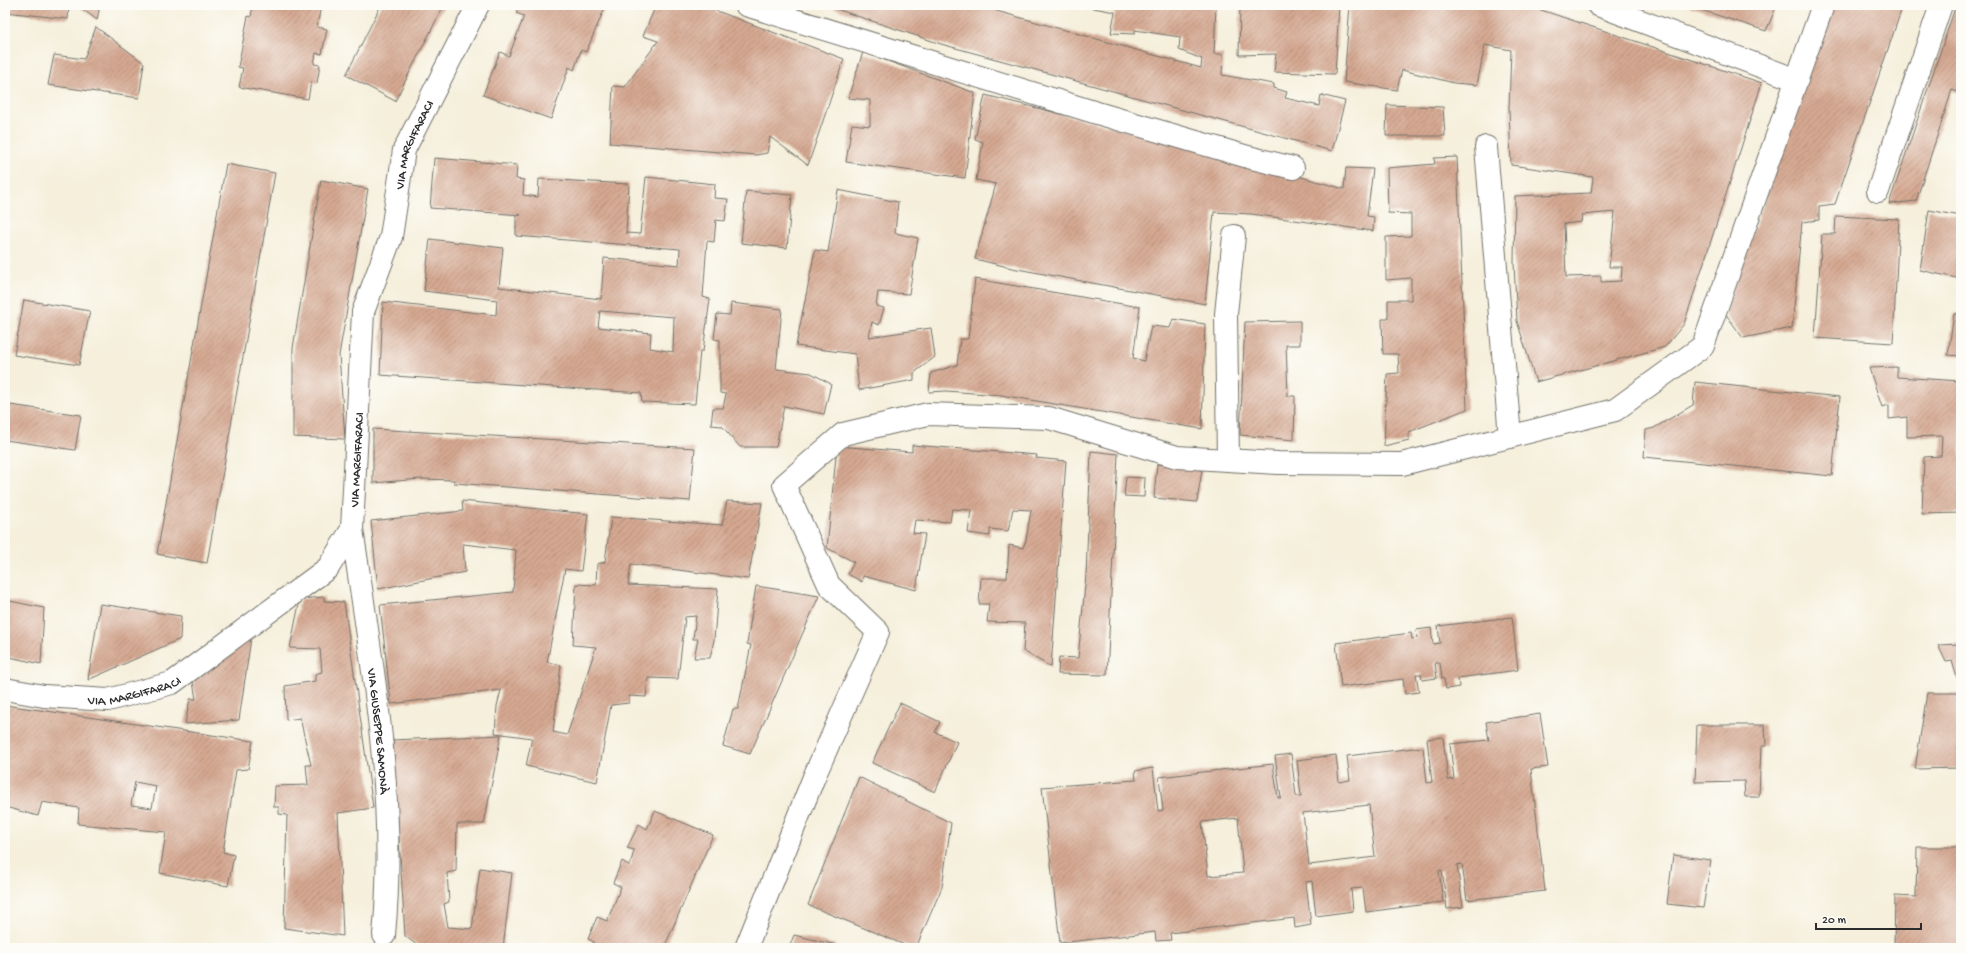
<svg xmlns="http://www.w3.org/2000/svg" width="1966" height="953" font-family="'Gochi Hand',sans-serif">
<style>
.building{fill:url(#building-hatch);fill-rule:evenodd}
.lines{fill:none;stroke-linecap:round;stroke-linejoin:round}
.street-casing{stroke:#727069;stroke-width:24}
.street{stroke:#fff;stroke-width:22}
.labels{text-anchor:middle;stroke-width:3.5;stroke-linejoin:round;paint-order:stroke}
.street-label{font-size:13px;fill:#2b2b2b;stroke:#fdfcf7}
</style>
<defs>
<pattern id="building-hatch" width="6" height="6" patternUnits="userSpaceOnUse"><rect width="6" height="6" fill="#d5a891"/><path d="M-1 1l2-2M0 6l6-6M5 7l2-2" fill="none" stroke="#ad8977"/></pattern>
</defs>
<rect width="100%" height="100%" fill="#fdfcf7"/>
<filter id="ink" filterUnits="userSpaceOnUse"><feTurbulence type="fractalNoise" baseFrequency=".025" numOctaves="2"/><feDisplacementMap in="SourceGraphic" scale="8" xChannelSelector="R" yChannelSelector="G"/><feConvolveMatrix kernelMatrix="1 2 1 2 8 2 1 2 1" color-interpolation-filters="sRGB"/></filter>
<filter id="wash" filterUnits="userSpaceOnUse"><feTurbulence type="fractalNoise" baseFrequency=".012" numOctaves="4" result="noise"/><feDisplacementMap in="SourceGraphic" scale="16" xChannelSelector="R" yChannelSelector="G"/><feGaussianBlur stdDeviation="0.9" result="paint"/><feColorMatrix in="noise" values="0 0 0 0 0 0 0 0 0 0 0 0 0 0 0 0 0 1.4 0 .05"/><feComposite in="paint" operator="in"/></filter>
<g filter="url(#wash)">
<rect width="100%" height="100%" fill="#f5efdb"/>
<g id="blocks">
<path class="building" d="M5 5H69L68 19 5 12Z
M76 5H100L97 20 80 7Z
M253 5H321L317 27 327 29 322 54 316 53 314 64 320 65 317 83 311 82 308 99 239 87 243 68 238 67 248 16 251 17Z
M381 5H444L395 101 346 75Z
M519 5H606L586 52 581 50 574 70 569 67 551 119 483 95 500 52 509 56 524 16 516 13Z
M656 5H701L844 59 808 165 770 137 767 153 756 155 610 143 613 86 625 87 658 41 643 36Z
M824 5H975L1201 68 1202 59 1179 50 1180 37 1135 30V34L1111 33 1115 12 1077 5H1216L1214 54H1223L1222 75 1274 84V88L1287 92 1285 98 1319 106 1321 95 1345 101 1332 151 941 44Z
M1240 5H1339L1335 74 1274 72 1276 54 1239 55Z
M1350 5H1526L1762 83 1684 324 1665 347 1536 382 1517 321 1514 264 1515 196 1591 193 1593 177 1511 165 1509 108 1511 50 1485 45 1477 85 1454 83 1402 70 1397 90 1344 82ZM1615 212 1609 267H1622L1621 281 1601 282V276L1566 277 1564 224 1581 222 1582 215Z
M1686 5H1777L1766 31Z
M1832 5H1903L1835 204 1819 206V220L1802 222 1792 328 1743 338 1725 313Z
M1956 5H1961V93L1952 90 1916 201 1889 204Z
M96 27 144 63 139 98 48 85 54 55 84 59Z
M863 52 975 93 965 178 846 162 852 124 870 126V100L848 98Z
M985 95 1220 154 1344 189 1346 168 1373 169 1367 216 1374 217 1373 231 1251 214 1214 212 1205 304 1012 268 975 259 996 184 976 180 983 142 975 139Z
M1387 105 1443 107 1445 136H1386Z
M1457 157 1467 409 1409 432V440L1384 446 1387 374 1399 373 1398 354H1383L1382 319H1388V300H1411V278L1386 280V237L1411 236V214L1388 213 1387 168 1435 164 1434 158Z
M434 158 517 165 516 179 524 180 523 195 538 197 539 179 629 184 626 233 640 234 646 177 715 184 714 198 728 199 725 221 716 220 714 242 707 241 703 297 710 299 703 351H700L695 404 642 402 641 393 380 375 383 302 496 315 497 300 424 291 430 239 503 248 499 287 601 299 604 258 679 265 680 249 516 236V215H521L430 208ZM600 311 674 317 673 352 650 348 651 333 598 327Z
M226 164 275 173 207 563 157 554Z
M321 180 368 189 339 355 345 439 293 437V348Z
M838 190 898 202 895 233 918 238 909 294 878 292 876 306 884 308 879 325 872 322 869 337 931 328 935 357 914 373V380L859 390 855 354 796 346 815 250 828 252Z
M746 191 792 195 787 248 741 243Z
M1929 210 1961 216V279L1920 270Z
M1836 216 1899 219 1893 343 1815 338 1822 234H1835Z
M975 279 1140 307 1133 358 1144 361 1151 326 1170 328 1173 319 1205 324 1202 429 1001 395 946 391 929 392 931 373 957 365 960 339H968Z
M24 300 90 311 79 365 14 355Z
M731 303 782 309 776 369 811 373 831 384 824 414 784 406 776 447H740L722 426 711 425 713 408H723L726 394 720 393V340L714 339 717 314 730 315Z
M1961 313V356L1948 355 1954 314Z
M1300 321V345H1286L1288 396H1295L1294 440 1240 435 1245 322Z
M1897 367V377L1961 381V513L1922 514 1924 457 1941 456 1942 436 1907 437V417L1889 419V405L1882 407 1869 368Z
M1695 382 1840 397 1832 476 1644 457 1646 430 1654 428 1693 405Z
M10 405 81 415 75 450 5 440Z
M373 429 695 448 690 501 454 483V480L421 479 373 483Z
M912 445 1037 455 1036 458 1066 461 1051 667 1023 651 1025 623 987 622 989 604H979L981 578H1007L1009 545 1023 548 1026 540 1031 510 1013 509 1008 531 990 529V536L968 533 971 510 952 509 950 522 915 520 913 533 925 534 916 590 863 576 862 582 848 574 854 562 827 548 837 446 912 452Z
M1091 451 1118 454 1107 675 1058 674 1059 657 1078 658 1086 575Z
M1157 464 1202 470 1197 502 1154 498Z
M1126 477 1145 478 1144 497 1124 496Z
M462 501 588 514 581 571 565 569 547 662 561 665 553 732 567 735 596 647 573 645 576 584 596 585 597 564 605 562 611 517 722 525 727 501 762 503 748 579 631 564 628 585 718 589 714 640 710 658H694L698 639H693L696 616 685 617 678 679 648 678 646 697 629 696V703L611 705 597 782 526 766 532 738 495 733 497 706 501 690 391 704 380 605 513 592 516 550 463 544 465 572 378 589 371 521 463 511Z
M756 586 819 596 750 754 723 746 733 709H738L751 645 747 644Z
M324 597V601L344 602 373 808 338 813 343 936 284 928 287 815 279 814V807H274L275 786 308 785 306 765H311L300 718 286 720 285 686 315 681V674L322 672 320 649 290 648 300 599Z
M5 600 44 608 41 664 5 656Z
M100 604 181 616 180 639 88 680Z
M1512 617 1518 670 1458 678 1459 687 1446 689 1444 679H1442L1440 663H1435L1437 678 1422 680 1421 674H1416L1419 692 1405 694 1403 679 1341 687 1336 643 1411 633 1412 639 1417 638 1416 630 1431 628 1433 644 1440 643 1438 626Z
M251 638 239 720 185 724 190 699H196L193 682Z
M1961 644V680L1958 681 1952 661 1946 662 1938 645Z
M1927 693H1961V768L1915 769Z
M900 703 940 722 935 732 957 742 935 792 872 763Z
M5 705 253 741 248 769 236 770 223 852 234 855 228 886 160 873 166 832 78 824 79 808 42 802 38 816 5 807ZM135 782 156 786 152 808 131 805Z
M1540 714 1548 767 1531 769 1545 891 1467 900 1462 864 1457 865 1463 907 1447 909 1442 870 1439 871 1443 902 1366 912 1363 888 1351 889 1353 911 1316 916 1312 881 1306 882 1311 925 1295 928 1294 918 1170 933 1171 940 1156 941 1155 932 1060 943 1042 787 1136 780 1135 771 1153 768 1158 811 1163 810 1159 777 1273 764 1278 798H1281L1275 756 1291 754 1296 796H1301L1297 760 1336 755 1339 782 1350 780 1347 756 1423 747 1427 783 1432 782 1427 739 1443 737 1448 780 1454 779 1450 744 1489 740 1486 722ZM1369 805 1375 857 1309 865 1303 813ZM1238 818 1243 873 1208 876 1202 822Z
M1697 725H1765L1766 746H1761L1759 797H1745L1744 781 1695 782Z
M501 735 484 824H457L456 871 447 873 449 902 444 904 448 927 472 929 480 868 512 873 503 948H418V946L405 936 393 740Z
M859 777 951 823 942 887 916 948H912L808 905Z
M655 811 713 835 664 948H591L594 942 588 939 597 917 607 921 621 887 613 883 622 861 630 866 634 850 627 848 639 824 647 829Z
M1917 847H1961V948H1894L1895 896 1916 897Z
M1673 855 1711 860 1703 908 1667 904Z
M794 935 836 945 835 948H789Z"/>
</g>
</g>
<g filter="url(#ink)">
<use href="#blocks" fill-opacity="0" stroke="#727069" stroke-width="1"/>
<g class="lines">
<defs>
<g id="street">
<path d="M746 5 1097 113 1248 157 1293 168"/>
<path d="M1598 5 1797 80"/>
<path d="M1486 147 1510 437"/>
<path d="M1878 191 1941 5"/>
<path d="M1228 459 1226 314 1234 236"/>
<path id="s1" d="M352 529C372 663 397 799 384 935"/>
<path id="s2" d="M5 689 44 696 108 700 172 683 328 568 352 529 363 312 391 237 404 150 478 5"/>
<path d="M746 948 814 777 878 632 829 585 784 485 843 434 928 414 1049 418 1177 457 1278 463 1402 464 1615 410 1703 346 1823 5"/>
</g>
</defs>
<use href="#street" class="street-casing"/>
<use href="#street" class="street"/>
</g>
</g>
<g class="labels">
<g class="street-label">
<text dy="5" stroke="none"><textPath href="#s2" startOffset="803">VIA MARGIFARACI</textPath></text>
<text dy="5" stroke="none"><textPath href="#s2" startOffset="479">VIA MARGIFARACI</textPath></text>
<text dy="5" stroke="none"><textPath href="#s2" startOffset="131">VIA MARGIFARACI</textPath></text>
<text dy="5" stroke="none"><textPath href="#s1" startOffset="204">VIA GIUSEPPE SAMONÀ</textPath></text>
</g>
</g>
<rect width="1966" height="953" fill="none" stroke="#fdfcf7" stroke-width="20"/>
<path d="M1816 923v6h105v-6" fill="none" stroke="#2b2b2b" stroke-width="2"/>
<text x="1822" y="923" font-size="12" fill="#2b2b2b" stroke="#fdfcf7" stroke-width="3" paint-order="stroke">20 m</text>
</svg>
